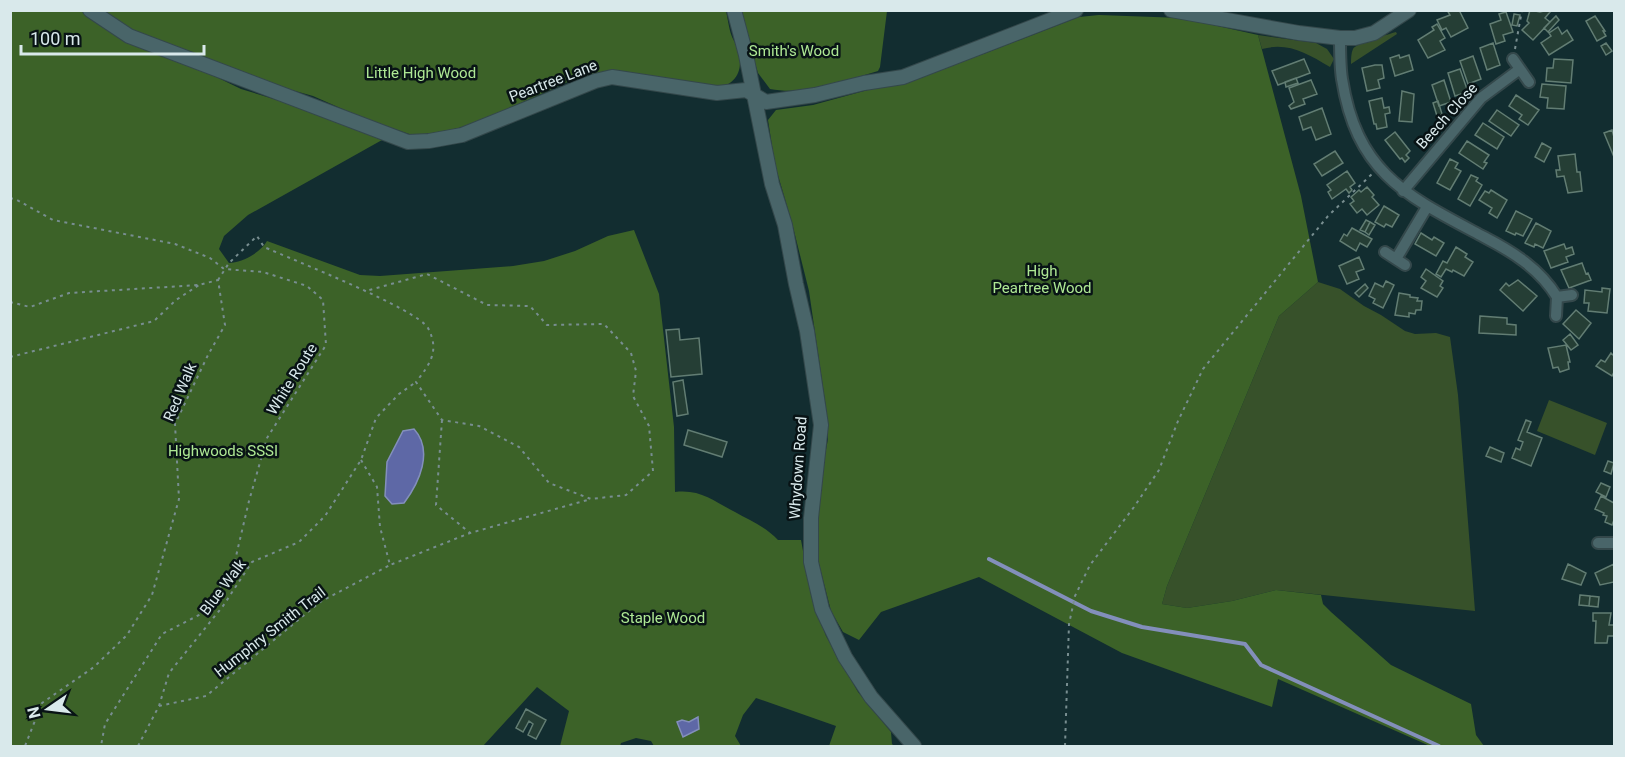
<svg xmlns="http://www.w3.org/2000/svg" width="1625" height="757" font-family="Roboto,sans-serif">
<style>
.green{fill:#37512a}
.forest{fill:#3c6228}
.water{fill:#5e68a6;stroke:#838fbb;stroke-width:1.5}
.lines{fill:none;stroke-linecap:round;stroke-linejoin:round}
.stream{stroke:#838fbb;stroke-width:4}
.building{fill:#253e35;stroke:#627d73;stroke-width:1.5}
.street-casing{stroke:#34484b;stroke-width:14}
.secondary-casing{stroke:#34484b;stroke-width:16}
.path{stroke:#788e90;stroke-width:2;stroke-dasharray:3 4.5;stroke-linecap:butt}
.street{stroke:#496569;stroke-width:10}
.secondary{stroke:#496569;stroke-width:14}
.labels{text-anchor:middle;stroke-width:5;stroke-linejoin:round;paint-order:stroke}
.park-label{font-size:15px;fill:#aee894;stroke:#081315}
.street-label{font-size:15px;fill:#d9e9eb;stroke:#081315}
</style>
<rect width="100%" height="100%" fill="#122d30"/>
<path class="green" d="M1396 32 1397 34 1351 64C1351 59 1351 53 1353 49 1356 43 1387 35 1396 32Z
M1258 35 1316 43 1327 49 1334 59 1330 67C1306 53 1288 42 1262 49Z
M1318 282 1340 289 1364 306 1381 315 1405 331 1415 334 1436 333 1450 337 1458 395 1475 611 1276 590 1232 601 1187 608 1162 604 1167 586 1279 316Z
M1549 400 1607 423 1595 455 1537 431Z"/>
<path class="forest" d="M10 11H81L99 25 142 47 202 70 241 89 306 109 382 140 248 215 224 236 219 249 229 263C242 263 261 252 267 241L360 275 380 276 513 266 544 261 575 251 608 236 634 230 659 294 674 427 675 492C701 489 713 501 735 512 751 521 766 527 778 540H801L811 595 826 636 858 692 891 732 892 744 894 746H829L836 726 756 698 743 715 735 736 741 746H654L651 741 636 738 621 743 620 746H560L569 711 537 687 483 746H11Z
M101 11H726C728 19 729 31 733 39 746 63 742 86 711 89L613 70 570 81 474 124 435 134 412 135 363 118 313 96 256 80 132 30Z
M739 11H887L880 67 878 71C843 81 806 96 770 89L758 73Z
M1099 15 1182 18 1258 35 1301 196 1318 282 1279 316 1167 586 1162 604 1187 608 1232 601 1276 590 1321 595 1323 604 1331 612 1391 665 1471 704 1476 735 1484 746H1430L1278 679 1272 707 1122 653 979 577 881 612 859 640 843 632 831 611 819 564 817 529 820 481 828 439 826 408 809 291 792 223 775 165 768 120 776 110 813 105 875 88 891 86 986 53 1079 17Z"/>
<path class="water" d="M414 429C434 451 419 483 404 503L392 504 385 496 387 462 403 431Z
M698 717 699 729 683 737 677 722 682 720 689 722Z"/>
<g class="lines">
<path class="stream" d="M989 559 1091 611 1142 627 1245 644 1261 665 1439 746"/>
</g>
<path class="building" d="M1447 10H1459L1468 28 1451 37 1446 28 1442 30 1437 20 1450 15Z
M1530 10 1540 12 1548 10 1550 12 1545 18 1550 22 1533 40 1522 30 1529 23 1527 21Z
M1506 12 1513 32 1503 35 1505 41 1496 44 1490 24 1501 20 1499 14Z
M1514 14 1520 15 1517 26 1512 25Z
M1556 16 1559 20 1548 32 1544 28Z
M1595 16 1605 31H1603L1606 36 1597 41 1586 21Z
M1437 24 1445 38 1440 41 1445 50 1428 58 1418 40 1434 30 1432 27Z
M1558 27 1562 34 1567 30 1573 40 1549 55 1541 43 1551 36 1549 33Z
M1493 43 1500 65 1487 70 1480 48Z
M1606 43 1612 51 1606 55 1601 46Z
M1399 55 1400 58 1409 55 1413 70 1395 76 1390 58Z
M1473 56 1481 79 1468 84 1460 61Z
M1304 59 1310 73 1278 85 1272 71Z
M1554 59 1573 60 1571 83 1546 81 1547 68H1553Z
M1375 65H1382L1384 78 1378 80 1380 88 1367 91 1362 68Z
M1460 69 1468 92 1455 96 1448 73Z
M1296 78 1298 83 1286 87 1285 82Z
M1311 80 1317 94 1303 99 1305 104 1291 109 1289 106 1294 102 1289 88Z
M1444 80 1451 102 1439 106 1432 85Z
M1542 84 1566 86 1564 109 1547 108 1548 98 1540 97Z
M1402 91 1414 94 1412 122 1399 121Z
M1516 95 1539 110 1528 125 1519 119 1522 115 1509 106Z
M1382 98 1384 108 1389 107 1390 113 1385 114 1387 127 1377 129 1376 124H1374L1369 101Z
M1438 101 1442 114 1437 116 1433 103Z
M1322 108 1331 134 1316 140 1311 127 1303 130 1299 117Z
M1497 110 1519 125 1511 136 1489 121Z
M1483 123 1504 137 1497 149 1475 135Z
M1612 130 1614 137V157L1604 133Z
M1395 132 1410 151 1406 155 1409 158 1405 162 1402 158 1400 159 1385 140Z
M1467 141 1489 155 1484 162 1487 163 1483 169 1459 153Z
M1542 143 1551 148 1544 162 1535 157Z
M1335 151 1343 163 1322 176 1314 164Z
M1575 154 1577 172H1580L1582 191 1568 193 1564 176 1557 177 1556 170H1560L1558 156Z
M1450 159 1458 163 1455 168 1461 171 1450 190 1437 183Z
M1347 171 1355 183 1350 187 1352 190 1349 193 1346 189 1332 199 1328 192 1331 190 1327 185Z
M1471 175 1478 178 1476 181 1482 185 1470 206 1458 199Z
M1367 187 1374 195 1372 197 1379 205 1367 215 1362 209 1357 213 1350 204 1354 201 1351 197 1359 190 1361 192Z
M1491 190 1507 200 1497 218 1489 213 1492 208 1479 200 1485 191 1489 193Z
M1384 206 1399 215 1392 227 1386 224 1384 227 1375 222Z
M1516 211 1532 219 1523 236 1516 233 1515 235 1506 231Z
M1366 220 1370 222 1365 232 1360 230Z
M1370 222 1375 225 1369 235 1365 232Z
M1536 223 1551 231 1543 248 1535 244 1534 247 1525 243Z
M1352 228 1372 239 1367 247 1360 243 1356 251 1340 241 1344 234 1347 236Z
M1421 233 1432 240 1434 237 1444 243 1436 256 1415 244Z
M1564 244 1566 249 1572 247 1574 254 1566 257 1568 262 1551 268 1544 251Z
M1456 247 1467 254 1465 257 1473 262 1464 276 1453 270 1452 272 1446 269 1441 277 1436 274 1443 261 1447 263Z
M1359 257 1364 269 1356 272 1359 279 1347 284 1339 266Z
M1582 263 1586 274 1588 273 1591 280 1569 288 1561 270Z
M1426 269 1443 281 1440 286 1443 288 1437 297 1421 288 1426 281 1421 277Z
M1518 280 1537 296 1523 311 1500 290 1506 283 1509 286Z
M1386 281 1394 285 1383 308 1373 303 1375 299 1369 296 1375 283 1383 287Z
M1365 284 1368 288 1359 297 1355 293Z
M1602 288 1610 289 1607 313 1588 311 1589 303H1584L1585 290 1602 292Z
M1399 293 1410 295V297L1418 298 1417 301H1422L1421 310H1416L1415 314 1409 313V317L1395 315Z
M1576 310 1591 323 1579 339 1563 324Z
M1480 316 1507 318V324L1516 325V335L1479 333Z
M679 329 680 340 699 338 702 374 671 377 666 330Z
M1570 334 1578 345 1571 350 1563 340Z
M1566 345 1570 362H1568L1569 369 1560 372 1558 367 1553 368 1548 348Z
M1611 353 1614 356V372L1612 376 1596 366 1601 360 1605 362Z
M683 380 688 414 677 416 673 382Z
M1526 420 1531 422 1527 432 1542 438 1531 466 1512 458 1516 448 1520 450 1523 442 1518 440Z
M688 430 727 442 722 457 684 445Z
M1490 447 1504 453 1501 462 1486 456Z
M1608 461 1614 463 1611 474 1604 471Z
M1601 483 1610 487 1606 497 1596 492Z
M1601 496 1614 503V520L1612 525 1605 522 1607 516 1603 515 1604 513 1595 509Z
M1568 564 1586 573 1581 585 1562 579Z
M1614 564V582L1600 585 1595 573Z
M1580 595 1590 596 1589 606 1579 605Z
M1590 596 1599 597 1598 607 1589 606Z
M1593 613H1611L1609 625H1614V636H1608L1607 643H1595L1596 621H1593Z
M526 709 546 720 536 739 528 735 533 724 529 721 523 732 516 728Z"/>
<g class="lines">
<defs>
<path id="street" d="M1340 38C1340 52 1340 66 1342 79 1357 174 1407 196 1484 237 1513 252 1540 269 1557 297
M1513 59 1529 82
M1403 191 1481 98 1520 69
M1385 252 1405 265
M1396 259 1427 207
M1556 316 1557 297 1572 295
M1598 543H1614"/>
<path id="secondary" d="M90 10 129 36 408 142 429 141 462 135 595 81 612 77 717 93 746 90 766 102 815 95 864 83 903 77 1076 10
M734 10 746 55 772 184 785 225 796 284 807 331 821 425 811 518V562L822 609 845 657 871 697 914 746
M1171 10 1299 33 1340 38H1355L1374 33 1409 10"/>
</defs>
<use href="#street" class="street-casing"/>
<use href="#secondary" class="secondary-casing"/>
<path class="path" d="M1515 49 1522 10
M10 198 17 200 53 220 175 244 210 258 224 269 263 272 307 286 323 300 326 345 267 438 249 501 233 569 201 614 162 634 105 724 101 746
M218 280 229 263 257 236 264 247C291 259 417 309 428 328 440 351 430 364 416 382L442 420 479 426 519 447 549 483 591 499 626 495 653 471 649 426 633 396 636 371 631 353 604 324 547 325 530 306 487 305 427 274 366 291
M10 302 30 307 69 293 199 285 218 280 225 325 208 355 175 424 179 499 152 595 127 635 94 667 42 703 25 746
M10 357 154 321 176 300 199 285
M442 420 436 505 470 533 591 499
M361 460 377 487 380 527 390 565 470 533
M159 706 206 696 320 602 390 565
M138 746 159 706 169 673 223 606 252 562 299 542 325 516 361 460 376 418 399 394 416 382
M1065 746 1069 624 1075 596 1090 565 1134 507 1159 470 1178 421 1203 369 1328 216 1372 174"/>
<use href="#street" class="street"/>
<use href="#secondary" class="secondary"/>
</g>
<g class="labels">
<g class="park-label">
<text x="794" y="56">Smith's Wood</text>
<text x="421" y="78">Little High Wood</text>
<text x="1042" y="276">High<tspan x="1042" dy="17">Peartree Wood</tspan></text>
<text x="223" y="456">Highwoods SSSI</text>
<text x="663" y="623">Staple Wood</text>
</g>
<g class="street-label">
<text transform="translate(553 81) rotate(-21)" y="5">Peartree Lane</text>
<text transform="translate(1447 116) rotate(-48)" y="5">Beech Close</text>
<text transform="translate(292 379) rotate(-58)" y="5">White Route</text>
<text transform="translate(180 392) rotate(-67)" y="5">Red Walk</text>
<text transform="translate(798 468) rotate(-86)" y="5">Whydown Road</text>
<text transform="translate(223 587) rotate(-53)" y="5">Blue Walk</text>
<text transform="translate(270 632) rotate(-38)" y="5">Humphry Smith Trail</text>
</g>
</g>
<rect width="1625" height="757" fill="none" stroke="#d9e9eb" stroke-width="24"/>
<g transform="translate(48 709) rotate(256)" stroke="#081315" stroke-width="4.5" paint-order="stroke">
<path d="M0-4.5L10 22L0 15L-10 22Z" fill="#d9e9eb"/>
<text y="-9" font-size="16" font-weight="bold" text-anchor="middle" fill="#d9e9eb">N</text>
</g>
<path d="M21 45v9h183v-9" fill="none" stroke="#d9e9eb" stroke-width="3"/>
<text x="30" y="45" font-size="18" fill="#d9e9eb" stroke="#081315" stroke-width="4.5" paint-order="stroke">100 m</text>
</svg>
